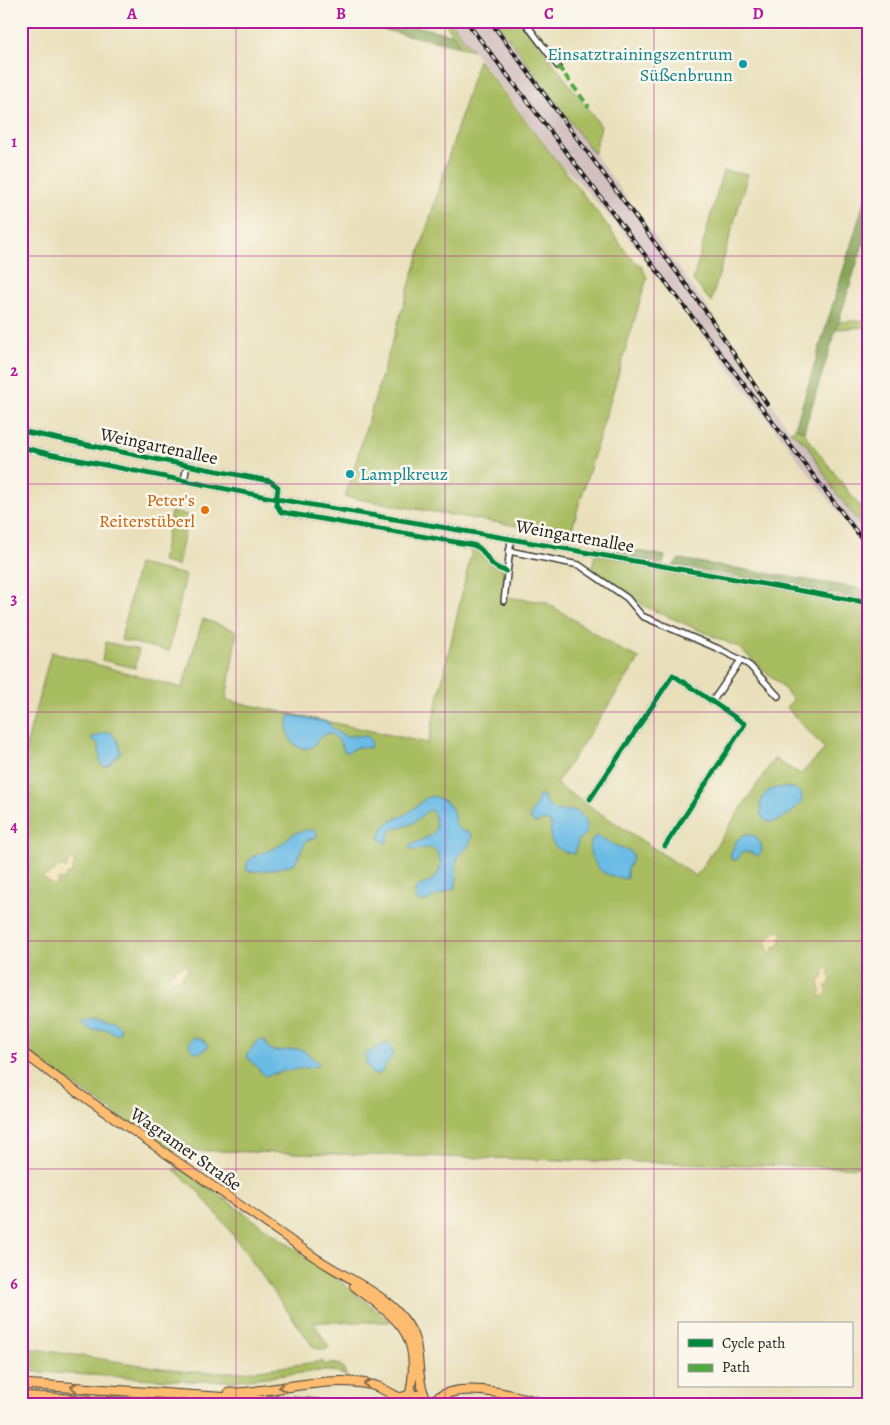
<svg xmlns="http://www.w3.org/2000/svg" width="890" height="1425" font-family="Alegreya,serif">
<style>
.industrial{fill:#d2bfbf}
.green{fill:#a8bc60;stroke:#626c3e}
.forest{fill:#86a456;stroke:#516039}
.sand{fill:#eeda9e;stroke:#857b5d}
.water{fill:#6abbe5;stroke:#436c80}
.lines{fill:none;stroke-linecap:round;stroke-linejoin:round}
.minor-casing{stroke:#3b3934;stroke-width:8}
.primary-casing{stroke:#3b3934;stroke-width:10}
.motorway-casing{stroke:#3b3934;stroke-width:11}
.minor{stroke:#fff;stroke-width:5}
.primary{stroke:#fdbc70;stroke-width:8}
.motorway{stroke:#fdbc70;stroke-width:9}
.rail-casing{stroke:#1c1c1c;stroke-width:4}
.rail{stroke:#fbf7ec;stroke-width:2;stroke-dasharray:5.5;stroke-linecap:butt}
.quiet{stroke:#52a943;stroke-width:4;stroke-dasharray:8 4;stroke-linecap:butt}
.cycleway-casing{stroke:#fbf7ec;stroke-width:8}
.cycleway{stroke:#00873e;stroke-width:5}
.oneway{stroke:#8c6c46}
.grid{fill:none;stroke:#b5179e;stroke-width:1;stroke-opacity:0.55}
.culture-dot{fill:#0f9aa8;stroke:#fbf7ec;stroke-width:2}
.food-dot{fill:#e8710a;stroke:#fbf7ec;stroke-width:2}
.labels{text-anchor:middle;stroke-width:5;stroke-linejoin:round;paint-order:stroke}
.culture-label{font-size:18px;fill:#0d838f;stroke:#fbf7ec;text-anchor:end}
.street-label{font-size:18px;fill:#1c1c1c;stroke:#fbf7ec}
.food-label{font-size:18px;fill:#c56008;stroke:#fbf7ec;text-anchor:end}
.neatline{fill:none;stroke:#b5179e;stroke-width:2}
.grid-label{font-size:16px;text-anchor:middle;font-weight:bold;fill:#b5179e}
</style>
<rect width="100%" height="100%" fill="#fbf7ec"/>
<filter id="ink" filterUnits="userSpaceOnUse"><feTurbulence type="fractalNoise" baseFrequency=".02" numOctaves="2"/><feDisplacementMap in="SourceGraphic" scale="10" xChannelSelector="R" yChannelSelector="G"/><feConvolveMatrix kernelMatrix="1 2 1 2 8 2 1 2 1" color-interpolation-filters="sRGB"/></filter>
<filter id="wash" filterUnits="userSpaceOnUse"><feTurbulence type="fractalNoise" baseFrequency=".0096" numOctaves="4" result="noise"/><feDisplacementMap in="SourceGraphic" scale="20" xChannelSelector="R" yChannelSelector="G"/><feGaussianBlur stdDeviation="1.12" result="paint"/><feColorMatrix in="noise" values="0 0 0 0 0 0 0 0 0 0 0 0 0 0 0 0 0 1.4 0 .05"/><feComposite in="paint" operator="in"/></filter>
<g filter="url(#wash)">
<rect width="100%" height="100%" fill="#e9e0bb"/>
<path class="industrial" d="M450 21H496L704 303 790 431 807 445 813 454 834 490 869 536V552L637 248 587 191 559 162Z"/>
<path class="green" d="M444 21H450L472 50 460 47Z
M496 21H521L601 126 594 154Z
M478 60 607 225 629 256 642 267 647 278 570 535 345 497Z
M723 171 748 174 711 302 693 280Z
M869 320V327L836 329 838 322Z
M795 428 804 431 808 439 869 518V536L834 490 807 445 790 431Z
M171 512 188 515 178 566 162 562Z
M473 545 479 547 489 562 506 571 505 597 546 602 619 649 640 658 556 784 696 876 774 759 801 774 825 749 786 707 793 700 781 685 738 647 644 606 630 594 592 570 595 554 869 603V1168L177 1150 175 1153 142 1131 141 1132 21 1047V765L51 652 182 688 203 619 237 631 226 700 428 743Z
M138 564 186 575 169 651 121 640Z
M106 642 139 650 135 668 102 660Z
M177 1167 195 1178 340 1281 391 1322H313L329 1347 325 1350 314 1348 230 1231 197 1190 174 1170Z
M21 1347 188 1372H244L323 1361 324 1365 330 1363 341 1365 347 1376 333 1371H319L231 1381H189L21 1371Z"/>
<path class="forest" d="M345 21H393L454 35 460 47Z
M869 186 867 231H869V243L863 244 804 431 795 428Z
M616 547 665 556 663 564 612 554Z
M679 559 869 590V600L673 565Z"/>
<path class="sand" d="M69 858 74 861 75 866 72 868V873L66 875 65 879 58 880 57 884 55 886 44 879 43 877 54 872 59 867 66 868Z
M780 931 783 935 780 939 781 944 772 949 774 950 772 954 768 951 767 945 765 942 775 932Z
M185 964 187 967 188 971 181 976 182 980 180 981 177 979H171L169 974 173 972 175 967 180 968Z
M825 968 830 970 828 974 831 977 830 983 825 987 828 992 822 997 820 996 821 992 819 982 823 978Z"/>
<path class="water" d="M290 715 327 722 334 730 344 736H367C372 739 372 743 370 748L357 747 348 752H345L338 739 330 733 323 735 311 748C291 752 283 731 290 715Z
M108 732H111L118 742 121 752 109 765 103 767 100 761 99 745 91 738Z
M793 788C795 789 798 790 800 792 810 803 780 822 771 822 768 822 766 820 763 819 758 809 760 792 773 789 779 787 787 788 793 788Z
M432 796C438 798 446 800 450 806 459 818 448 829 469 832L472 836 469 845 458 856 456 865 457 879 455 888 423 902 417 901 415 893 416 888C420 885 426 884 431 881 443 873 443 858 433 848 425 847 418 851 410 850L409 847C424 835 443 840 433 812L429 810C422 814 419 819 413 823 398 831 392 821 386 844L379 838 383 829 388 823 408 813 426 798Z
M539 796H543C552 816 559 809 577 811L585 819 587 832 579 839 574 854C566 853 554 849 551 839 550 834 551 828 551 823L545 820 535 823 530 819C531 811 537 804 539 796Z
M310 830H316L317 836 306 841 295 863C280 869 263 872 247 871 244 854 265 854 275 848 292 839 287 832 310 830Z
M745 834 755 836 761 844 762 851 758 856 750 852H742L737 860H733L730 855 737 840Z
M595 836C608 839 615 849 629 850L633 856 627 870V879C606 875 600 875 591 855 588 847 590 843 595 836Z
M93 1018 113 1021 121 1029 118 1035 106 1029 91 1030 81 1023Z
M193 1037C200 1038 203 1039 208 1045L205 1050 198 1053C192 1051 190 1049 189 1043Z
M262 1040H265C269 1061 290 1045 303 1050 305 1051 306 1053 309 1055 313 1059 317 1060 319 1066L284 1071 265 1076 246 1056 257 1041Z
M387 1044 391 1045 393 1054 380 1074 373 1075 366 1063 365 1054 382 1045Z"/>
</g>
<g filter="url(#ink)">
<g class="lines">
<defs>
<path id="minor" d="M524 21 558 66
M21 431 160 460 270 481 278 487 276 504 281 512 473 545C489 550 484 566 506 571
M21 447 49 454 277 499 511 539 869 603
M184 481 187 465
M509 551 579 565 627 598 642 616 719 649 741 660 750 666 778 696
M504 601 511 539
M712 702 741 660
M590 799 673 675 745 724 665 846"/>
<path id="primary" d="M21 1051C61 1082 103 1110 145 1139 201 1178 257 1217 313 1256 340 1275 383 1292 403 1318 426 1346 413 1369 425 1396
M354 1286C397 1320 422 1331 410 1393
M394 1404C403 1393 413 1392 425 1397"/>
<path id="motorway" d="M21 1384 321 1404
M229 1393C277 1393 324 1374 372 1385 382 1387 390 1394 400 1398
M21 1396 146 1404
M430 1402C437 1398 444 1393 452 1392 479 1385 519 1397 546 1404"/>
</defs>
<use href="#minor" class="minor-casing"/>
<use href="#primary" class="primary-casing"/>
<use href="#motorway" class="motorway-casing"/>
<use href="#minor" class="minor"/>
<use href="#primary" class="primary"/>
<use href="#motorway" class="motorway"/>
<defs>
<path id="rail" d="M466 21 869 548
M490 21 707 313 767 404"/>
</defs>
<use href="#rail" class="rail-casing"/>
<use href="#rail" class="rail"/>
<path class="quiet" d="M558 66 589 107"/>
<defs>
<path id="cycleway" d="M21 431 160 460 270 481 278 487 276 504 281 512 473 545C489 550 484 566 506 571
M21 447 49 454 277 499 511 539 869 603
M590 799 673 675 745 724 665 846"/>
</defs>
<use href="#cycleway" class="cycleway-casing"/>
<use href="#cycleway" class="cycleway"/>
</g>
<defs><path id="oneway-chevron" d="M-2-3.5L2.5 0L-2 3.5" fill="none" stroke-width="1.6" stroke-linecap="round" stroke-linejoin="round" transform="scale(1.25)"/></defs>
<g class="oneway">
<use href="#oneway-chevron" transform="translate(367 1384) rotate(-170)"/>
<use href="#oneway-chevron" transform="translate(74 1387) rotate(-176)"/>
<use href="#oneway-chevron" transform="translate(282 1387) rotate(172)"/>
</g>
</g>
<path class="grid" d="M236 21V1404M445 21V1404M654 21V1404M21 256H869M21 484H869M21 712H869M21 941H869M21 1169H869"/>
<g class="culture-dot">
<circle cx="743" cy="64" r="5"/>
<circle cx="350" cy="474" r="5"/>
</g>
<circle class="food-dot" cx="205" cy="510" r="5"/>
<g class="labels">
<g class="culture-label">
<text x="733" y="60">Einsatztrainingszentrum<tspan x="733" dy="21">Süßenbrunn</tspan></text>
<text x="360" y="480" text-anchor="start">Lamplkreuz</text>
</g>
<g class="street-label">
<text transform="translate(159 446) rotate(12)" y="6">Weingartenallee</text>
<text transform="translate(575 536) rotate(10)" y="6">Weingartenallee</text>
<text transform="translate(186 1149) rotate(35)" y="6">Wagramer Straße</text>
</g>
<g class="food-label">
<text x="195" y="506">Peter's<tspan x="195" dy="21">Reiterstüberl</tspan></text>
</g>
</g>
<rect width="890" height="1425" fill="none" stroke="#fbf7ec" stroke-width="55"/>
<rect x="678" y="1322" width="175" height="65" fill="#fbf7ec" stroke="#a29f99"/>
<rect x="688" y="1339" width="25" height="8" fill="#00873e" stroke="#a29f99"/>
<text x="722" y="1348" font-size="15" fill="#1c1c1c">Cycle path</text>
<rect x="688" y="1364" width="25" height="8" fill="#52a943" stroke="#a29f99"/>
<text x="722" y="1372" font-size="15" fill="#1c1c1c">Path</text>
<rect x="28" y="28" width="834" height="1370" class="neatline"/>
<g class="grid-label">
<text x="132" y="19">A</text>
<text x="341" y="19">B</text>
<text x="549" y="19">C</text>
<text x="758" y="19">D</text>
<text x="14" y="147">1</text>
<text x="14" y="376">2</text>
<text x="14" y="604">3</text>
<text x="14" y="832">4</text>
<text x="14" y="1061">5</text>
<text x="14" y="1289">6</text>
</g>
</svg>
